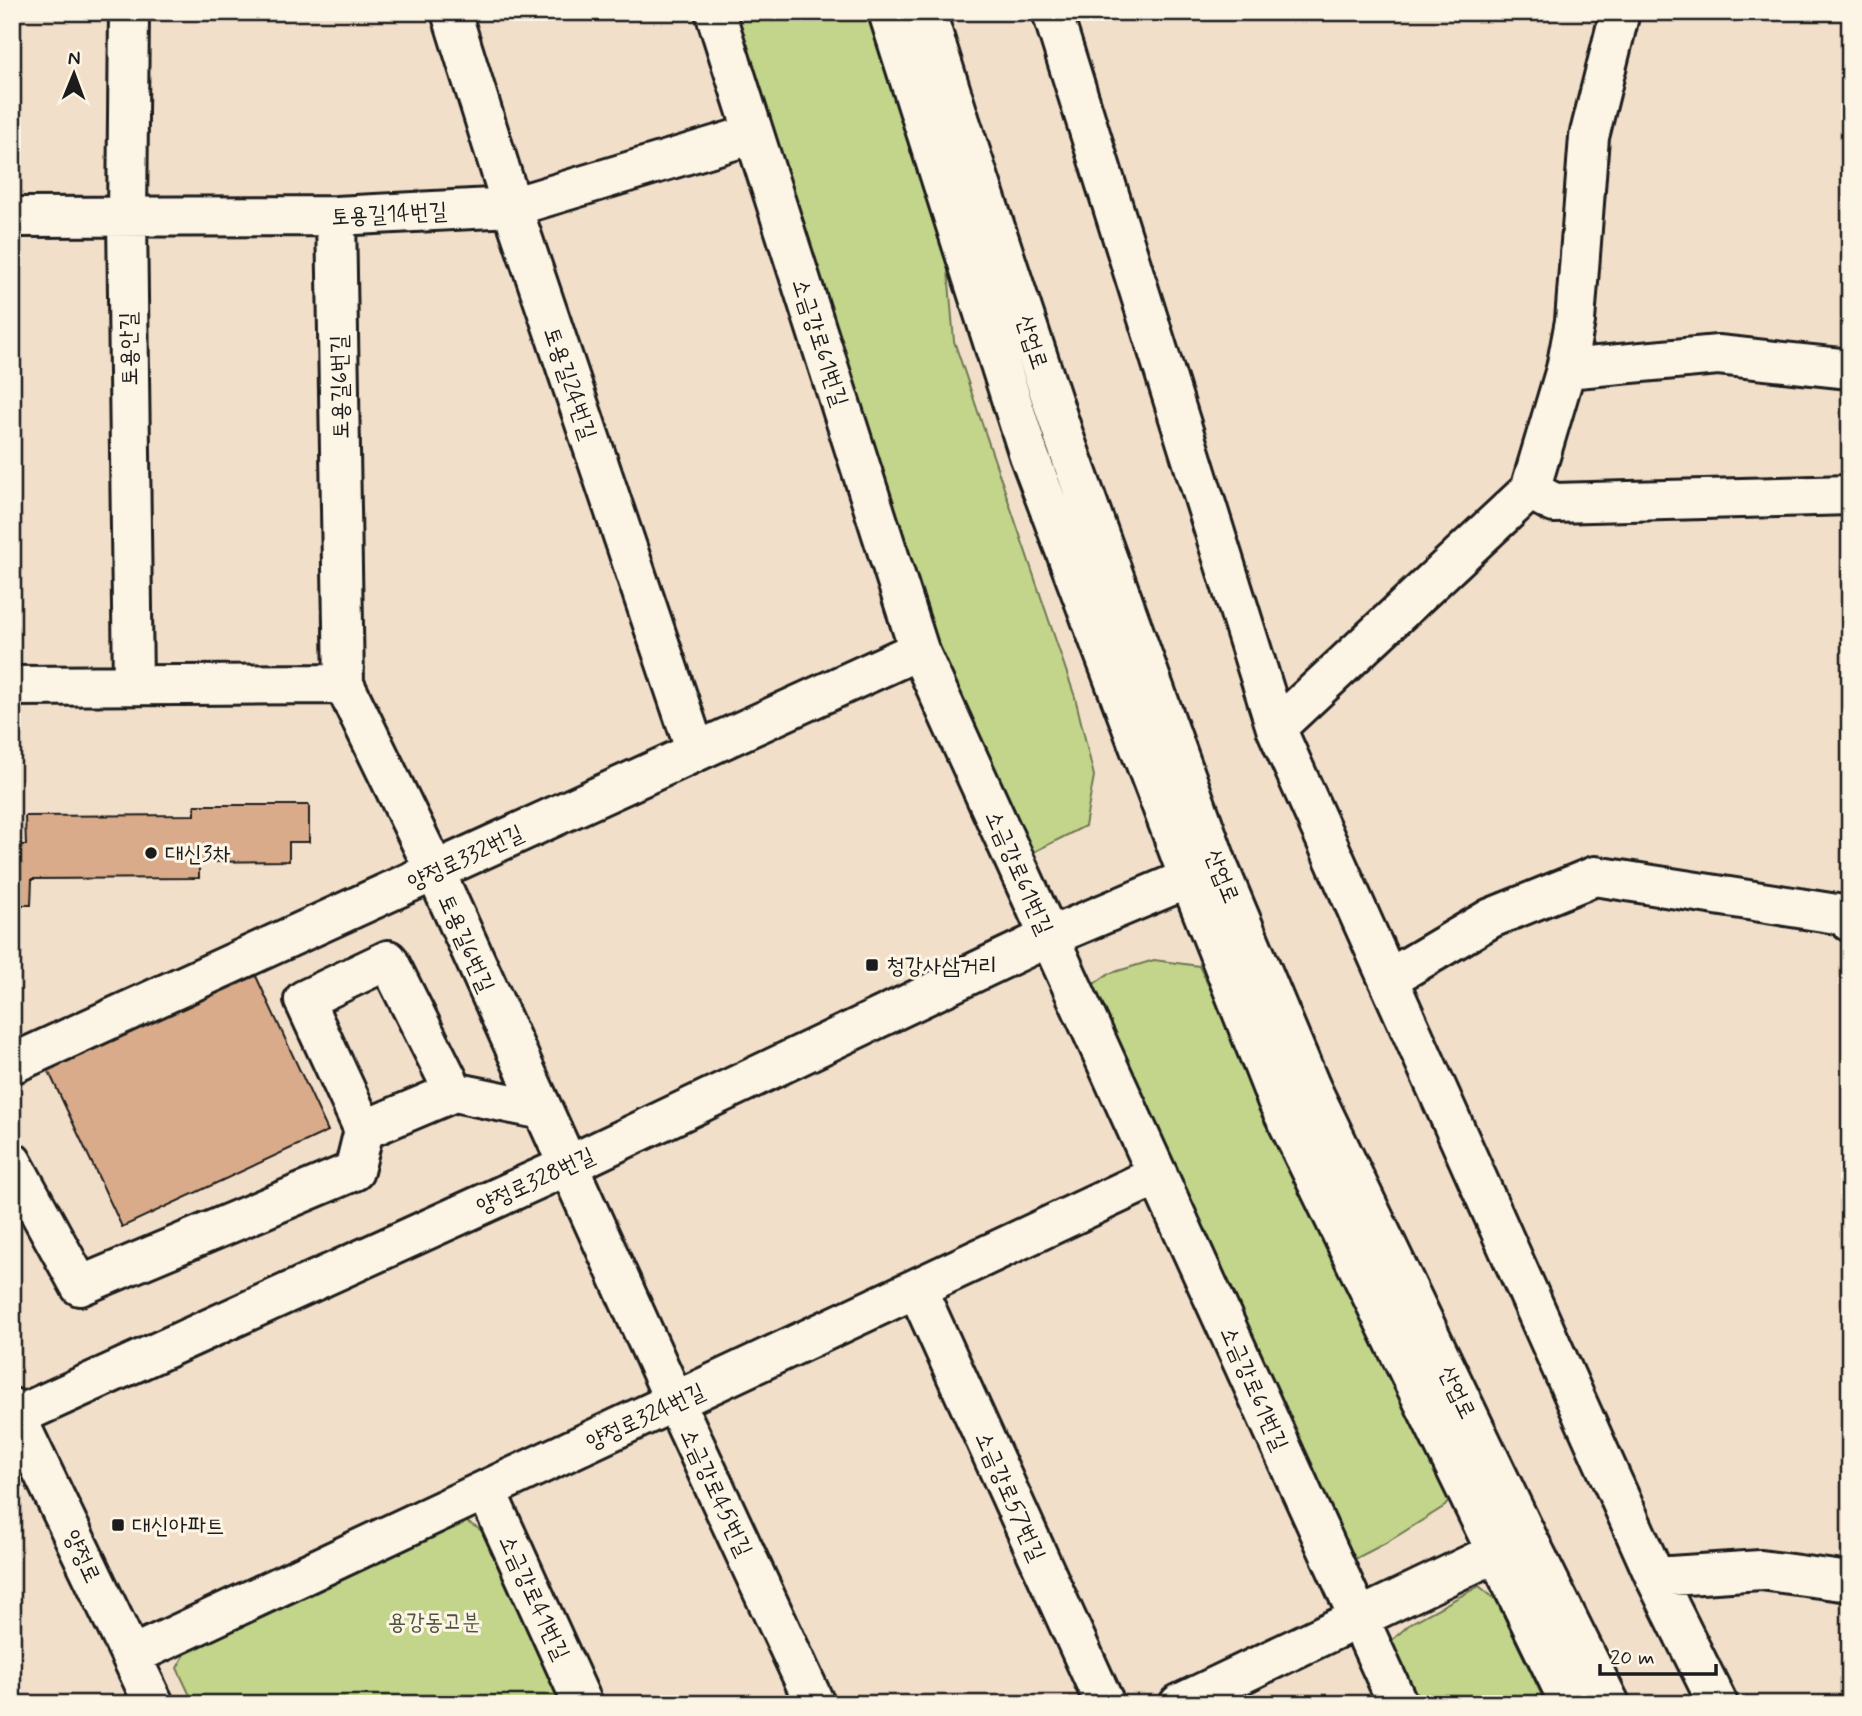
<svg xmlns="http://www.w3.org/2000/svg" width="1862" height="1716" font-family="Mynerve,'Poor Story',sans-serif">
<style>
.green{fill:#c2d58b;stroke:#6f7854;stroke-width:2}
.building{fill:#d9ab8a;stroke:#1c1c1c;stroke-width:2}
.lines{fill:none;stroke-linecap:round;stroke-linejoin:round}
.minor-casing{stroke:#1c1c1c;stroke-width:44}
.minor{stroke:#fcf5e5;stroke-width:38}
.poi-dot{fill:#1c1c1c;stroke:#fcf5e5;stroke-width:2.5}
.labels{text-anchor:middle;stroke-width:6;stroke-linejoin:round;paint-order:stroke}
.street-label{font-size:23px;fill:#1c1c1c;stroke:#fcf5e5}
.poi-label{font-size:23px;fill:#1c1c1c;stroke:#fcf5e5;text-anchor:start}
.park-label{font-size:23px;fill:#4e543d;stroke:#fcf5e5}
</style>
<rect width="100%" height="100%" fill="#f2dfca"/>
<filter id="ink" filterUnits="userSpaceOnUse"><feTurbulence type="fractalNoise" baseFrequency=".0143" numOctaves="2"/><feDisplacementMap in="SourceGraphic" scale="14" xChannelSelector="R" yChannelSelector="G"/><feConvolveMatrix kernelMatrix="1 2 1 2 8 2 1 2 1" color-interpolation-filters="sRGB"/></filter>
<g filter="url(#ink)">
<path class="green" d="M735 12H876L945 235 954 341 1075 697 1094 776 1085 826 1026 856 930 647Z
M1154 960 1199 966 1455 1492 1445 1506 1386 1543 1355 1559 1341 1549 1084 991 1108 974Z
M458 1517 486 1533 562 1704H194L177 1668 191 1643Z
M1479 1586 1496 1600 1546 1704H1417L1389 1643 1411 1623Z"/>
<path class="building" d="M195 805H309V842H289V861L199 862V878L32 879 31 905H12V845H26L25 816 195 815Z
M255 974 328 1131 122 1227 48 1070Z"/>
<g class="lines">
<defs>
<path id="minor" d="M129 12 127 218 133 685
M451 12 512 207 696 752
M715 12 919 650 1398 1704
M888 12 1029 455 1189 878 1277 1100 1570 1704
M926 12 960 121 1066 443 1218 866 1311 1088 1527 1537 1610 1704
M1052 12 1276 728 1655 1577 1718 1704
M336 216 344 684
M12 217 336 216 512 207 754 134
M1566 369 1718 355 1850 369
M1530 490 1554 503 1850 495
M12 686 344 684 435 871 675 1402 815 1704
M1276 728 1530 490 1566 369 1575 321 1589 137 1620 12
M1388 979 1491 918 1595 876 1843 915 1850 922
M12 1064 919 650
M364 1130 454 1092
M12 1162 80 1286 354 1171 364 1130 304 1000 388 960 454 1092 542 1110
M917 1289 1105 1704
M12 1408 154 1704
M17 1416 567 1166 1049 937 1211 869
M486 1490 583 1704
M1655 1577 1761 1570 1850 1582
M131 1656 1158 1175
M1179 1704 1518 1542"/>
</defs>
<use href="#minor" class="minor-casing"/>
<use href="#minor" class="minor"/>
</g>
</g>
<g class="poi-dot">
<circle cx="151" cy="853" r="7"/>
<rect x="865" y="958" width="14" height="14" rx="3.5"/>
<rect x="111" y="1518" width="14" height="14" rx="3.5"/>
</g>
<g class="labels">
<g class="street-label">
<text transform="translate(389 213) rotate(-3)" y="8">토용길14번길</text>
<text transform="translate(821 342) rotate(72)" y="8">소금강로61번길</text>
<text transform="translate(1033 342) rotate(72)" y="8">산업로</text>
<text transform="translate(128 349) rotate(-91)" y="8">토용안길</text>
<text transform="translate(571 383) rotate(71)" y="8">토용길24번길</text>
<text transform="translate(339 387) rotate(-91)" y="8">토용길6번길</text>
<text transform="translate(465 857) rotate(-25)" y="8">양정로332번길</text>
<text transform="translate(1020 872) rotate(66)" y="8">소금강로61번길</text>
<text transform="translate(1223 876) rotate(68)" y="8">산업로</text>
<text transform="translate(467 943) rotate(66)" y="8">토용길6번길</text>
<text transform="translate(535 1180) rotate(-25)" y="8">양정로328번길</text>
<text transform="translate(1255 1388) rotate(66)" y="8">소금강로61번길</text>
<text transform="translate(1458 1392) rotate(64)" y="8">산업로</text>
<text transform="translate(645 1416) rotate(-25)" y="8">양정로324번길</text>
<text transform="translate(717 1492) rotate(65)" y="8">소금강로45번길</text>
<text transform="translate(1011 1496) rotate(66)" y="8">소금강로57번길</text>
<text transform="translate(83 1556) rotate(65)" y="8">양정로</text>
<text transform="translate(535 1597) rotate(65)" y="8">소금강로41번길</text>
</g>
<g class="poi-label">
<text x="165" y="861">대신3차</text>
<text x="886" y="973">청강사삼거리</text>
<text x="132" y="1533">대신아파트</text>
</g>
<g class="park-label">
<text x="434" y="1629">용강동고분</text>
</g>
</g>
<rect width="1862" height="1716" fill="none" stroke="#fcf5e5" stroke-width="42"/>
<rect x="21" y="21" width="1820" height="1674" fill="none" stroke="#1c1c1c" stroke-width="2.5" filter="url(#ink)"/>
<g transform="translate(74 74) rotate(1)" stroke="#fcf5e5" stroke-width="5" paint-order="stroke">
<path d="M0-5L12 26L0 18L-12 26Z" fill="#1c1c1c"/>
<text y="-10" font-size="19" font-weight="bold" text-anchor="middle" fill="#1c1c1c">N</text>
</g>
<path d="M1600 1664v10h116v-10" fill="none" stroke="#1c1c1c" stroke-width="3.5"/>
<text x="1610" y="1664" font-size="21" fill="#1c1c1c" stroke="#fcf5e5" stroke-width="5" paint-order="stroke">20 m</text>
</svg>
